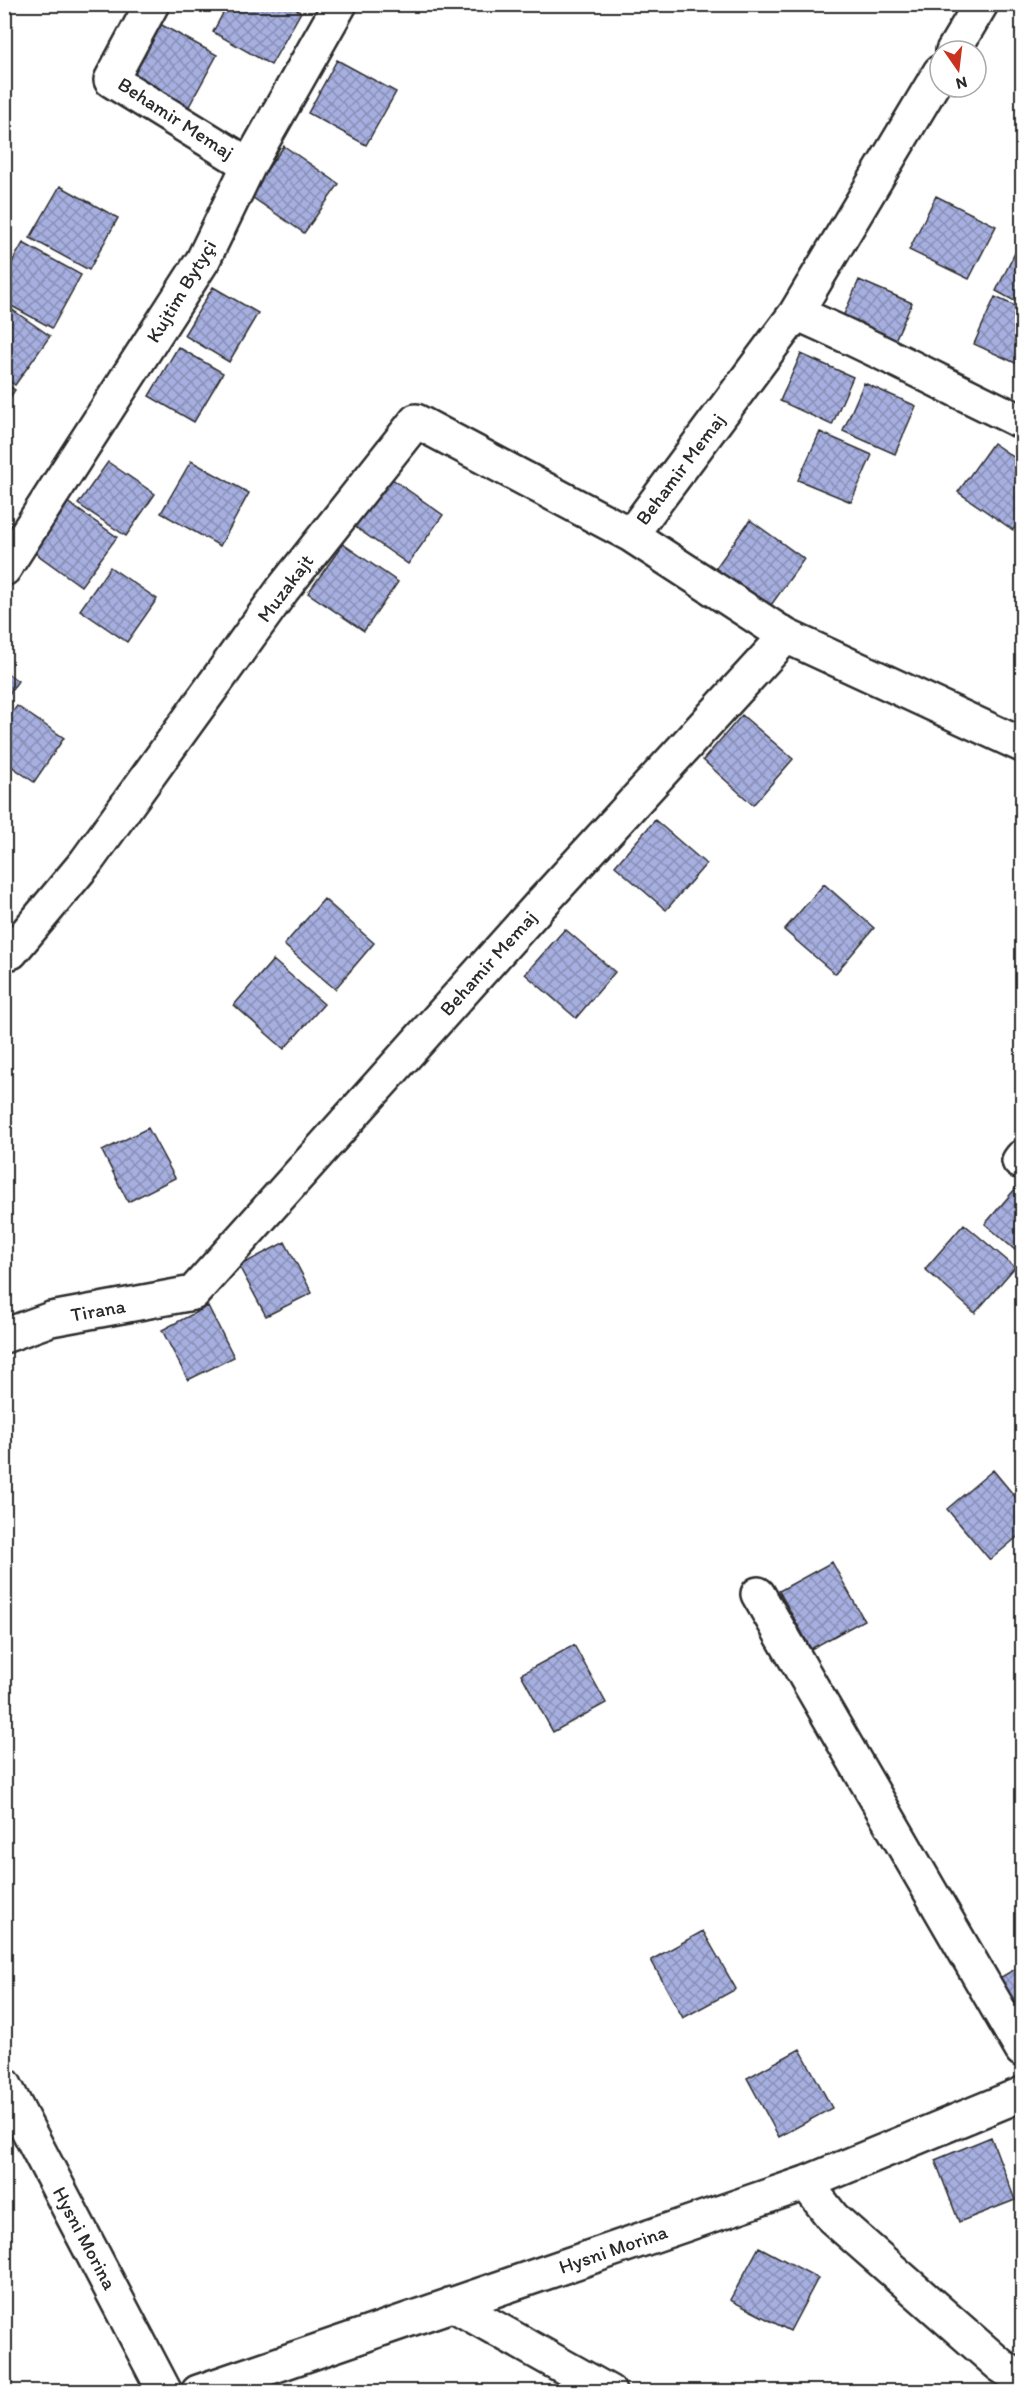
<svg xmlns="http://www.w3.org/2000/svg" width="1027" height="2396" font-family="Itim,sans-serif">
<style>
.building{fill:url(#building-cross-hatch);stroke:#2b2b2b;stroke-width:1.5}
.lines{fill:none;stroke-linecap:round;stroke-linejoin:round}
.minor-casing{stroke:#2b2b2b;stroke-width:38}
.minor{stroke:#fff;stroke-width:33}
.labels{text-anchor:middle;stroke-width:4.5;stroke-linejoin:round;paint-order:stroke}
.street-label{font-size:20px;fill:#2b2b2b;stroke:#fff}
</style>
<defs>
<pattern id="building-cross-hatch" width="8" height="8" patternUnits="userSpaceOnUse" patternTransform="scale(1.5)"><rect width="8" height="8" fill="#a6afdf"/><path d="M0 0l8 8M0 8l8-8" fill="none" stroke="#878fb5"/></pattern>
</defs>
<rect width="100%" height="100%" fill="#fff"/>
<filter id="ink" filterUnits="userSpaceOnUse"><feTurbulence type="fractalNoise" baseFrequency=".0167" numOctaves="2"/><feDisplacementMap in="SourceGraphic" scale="12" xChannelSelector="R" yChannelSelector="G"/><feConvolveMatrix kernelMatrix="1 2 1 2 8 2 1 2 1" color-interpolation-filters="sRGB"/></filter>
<g filter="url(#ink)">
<path class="building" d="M228 4H287L301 12 271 65 213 32Z
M158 23 217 55 188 108 129 76Z
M337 60 396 92 366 145 308 113Z
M284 146 339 184 304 233 249 195Z
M60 186 118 218 89 270 30 238Z
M936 196 996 226 969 279 909 250Z
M1022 239V305L996 291Z
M23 243 81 275 52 328 4 302V276Z
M859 280 912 303 890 351 838 328Z
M213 287 258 313 229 362 184 335Z
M995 297 1022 309V366L974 344Z
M4 304 50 336 15 385 4 377Z
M178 347 223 373 194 422 149 396Z
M801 354 853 377 832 425 780 401Z
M4 383 15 390 4 406Z
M864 383 916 406 895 454 843 431Z
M820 432 872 455 851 502 798 480Z
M993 443 1022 463V517L1013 530 958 492Z
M191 461 249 493 220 546 161 513Z
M108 462 155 494 126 536 78 504Z
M388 476 443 515 408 564 354 526Z
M63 499 117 537 81 586 27 547Z
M750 520 804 559 769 608 715 569Z
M343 544 398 582 364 631 308 593Z
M110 567 157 599 127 642 80 610Z
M4 671 18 681 4 701Z
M17 706 64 738 34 782 4 761V724Z
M742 715 793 759 753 805 703 760Z
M655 820 706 864 666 910 615 866Z
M824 884 874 928 835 974 784 930Z
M324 899 374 943 335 989 284 945Z
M565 929 615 972 576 1018 525 974Z
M273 960 324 1004 284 1049 234 1005Z
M148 1128 175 1178 128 1202 102 1151Z
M1022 1181V1256L985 1224Z
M964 1224 1015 1267 975 1313 925 1269Z
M285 1242 312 1293 266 1316 239 1266Z
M208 1306 234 1357 188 1380 162 1330Z
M993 1470 1022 1505V1533L990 1560 947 1509Z
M832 1562 864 1620 811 1649 779 1591Z
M574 1645 606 1703 553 1732 521 1674Z
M703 1931 736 1989 683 2018 651 1960Z
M1022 1965V2029L996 1980Z
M800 2049 832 2108 779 2137 747 2078Z
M991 2137 1015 2200 959 2222 935 2160Z
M759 2247 818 2278 790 2331 730 2300Z"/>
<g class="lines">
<defs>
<path id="minor" d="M152 4 111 80 249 165
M953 51 981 4
M796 313C871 345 942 384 1016 419
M631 535 796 313 940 72
M4 569 203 260 249 165 340 4
M11 952 86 862 283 589 416 421 631 535 786 636 1022 745
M1019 1161 1022 1157
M4 1336 51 1319 193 1293 540 905 786 636
M758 1594 1022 2050
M4 2084 165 2392
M806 2183 833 2218 1000 2365 1022 2380
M452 2304 609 2392
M198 2392 806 2183 1022 2094"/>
</defs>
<use href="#minor" class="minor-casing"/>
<use href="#minor" class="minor"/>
</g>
</g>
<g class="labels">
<g class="street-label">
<text transform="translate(176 118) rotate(33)" y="7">Behamir Memaj</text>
<text transform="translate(181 291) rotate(-59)" y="7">Kujtim Bytyçi</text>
<text transform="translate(680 469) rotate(-53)" y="7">Behamir Memaj</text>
<text transform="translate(285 588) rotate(-53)" y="7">Muzakajt</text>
<text transform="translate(488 963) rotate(-48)" y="7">Behamir Memaj</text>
<text transform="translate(98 1310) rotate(-10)" y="7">Tirana</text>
<text transform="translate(85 2238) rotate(62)" y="7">Hysni Morina</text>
<text transform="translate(613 2249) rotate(-19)" y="7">Hysni Morina</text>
</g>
</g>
<rect width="1027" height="2396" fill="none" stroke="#fff" stroke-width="24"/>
<rect x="12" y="12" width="1003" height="2372" fill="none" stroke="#2b2b2b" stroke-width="2" filter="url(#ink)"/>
<g transform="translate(958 69) rotate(166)"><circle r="28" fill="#ffffff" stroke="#aaaaaa" stroke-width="1.5"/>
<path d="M0-4.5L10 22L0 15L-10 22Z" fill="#c8321e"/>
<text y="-9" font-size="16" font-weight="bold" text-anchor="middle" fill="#2b2b2b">N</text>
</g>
</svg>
